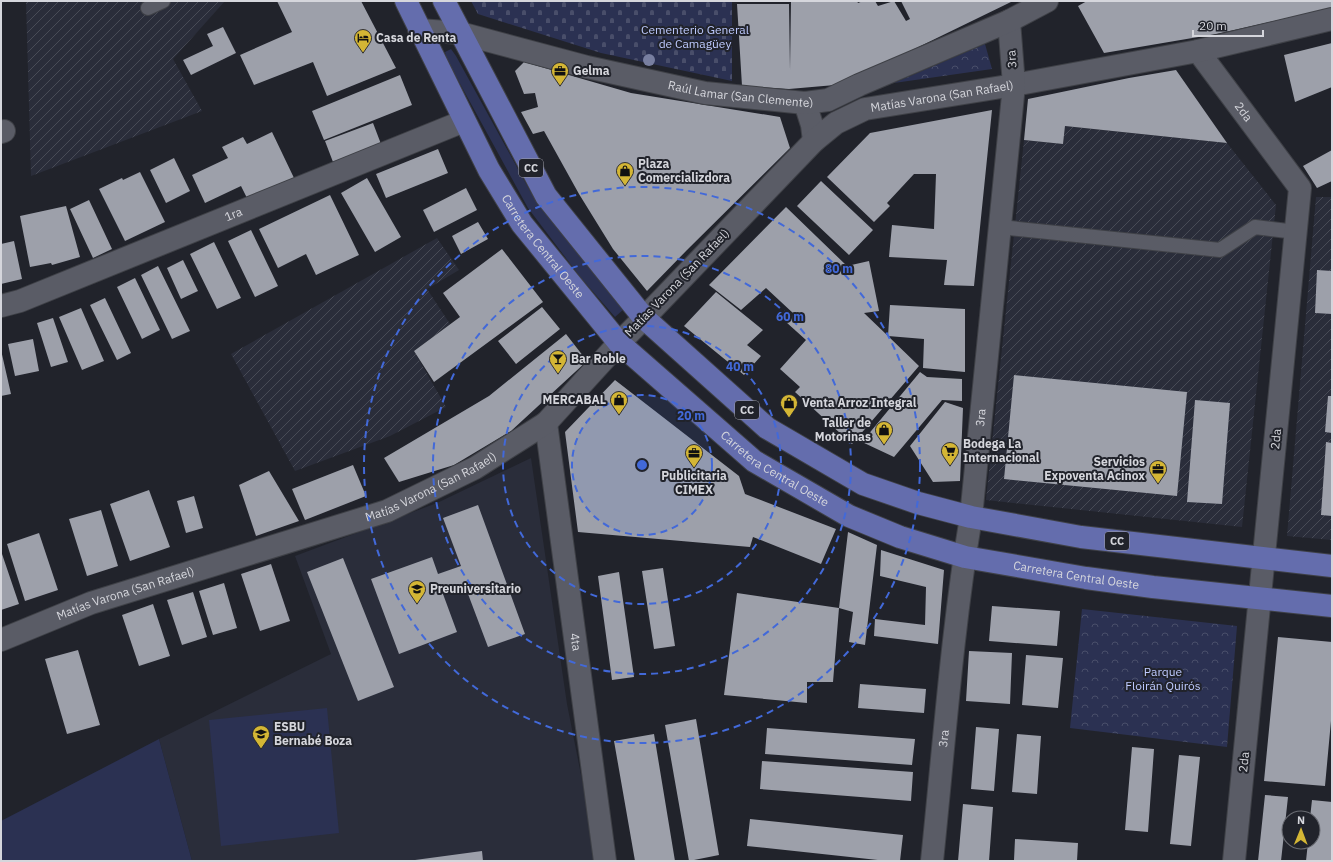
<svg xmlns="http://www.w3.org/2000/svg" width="1333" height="862" font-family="'IBM Plex Sans',sans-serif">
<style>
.built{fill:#2a2d3a}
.industrial{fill:url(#industrial-furrows)}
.grass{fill:#2b3152}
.cemetery{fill:url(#cemetery-stones)}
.park{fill:url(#park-crowns)}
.building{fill:#9da0aa}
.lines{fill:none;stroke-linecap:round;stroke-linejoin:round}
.service-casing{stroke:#3f4147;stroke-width:16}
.minor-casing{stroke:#3f4147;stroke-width:24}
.tertiary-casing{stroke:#3f4147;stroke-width:24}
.secondary-casing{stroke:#3f4147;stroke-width:24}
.primary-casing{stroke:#3f4147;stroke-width:24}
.service{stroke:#5a5c66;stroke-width:14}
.minor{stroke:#5a5c66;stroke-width:22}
.tertiary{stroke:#5a5c66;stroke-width:22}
.secondary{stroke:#5a5c66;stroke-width:22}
.primary{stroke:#646dad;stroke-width:22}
.tree{fill:#787fa0}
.ring{fill:none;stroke:#4269d9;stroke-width:2;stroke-dasharray:7 5}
.labels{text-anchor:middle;stroke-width:4;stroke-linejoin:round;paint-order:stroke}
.shield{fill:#21232b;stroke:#9fa0a7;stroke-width:1}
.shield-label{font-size:11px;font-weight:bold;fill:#d5d6dc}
.park-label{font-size:12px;fill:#bfcbff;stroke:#21232b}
.poi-label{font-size:12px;font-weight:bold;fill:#d5d6dc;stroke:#21232b;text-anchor:start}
.street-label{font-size:12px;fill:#d5d6dc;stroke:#21232b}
.centre{fill:#4269d9;stroke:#21232b;stroke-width:2}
.ring-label{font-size:12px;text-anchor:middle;font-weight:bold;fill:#4269d9;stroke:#21232b;stroke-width:4;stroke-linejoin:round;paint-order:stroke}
</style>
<defs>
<pattern id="industrial-furrows" width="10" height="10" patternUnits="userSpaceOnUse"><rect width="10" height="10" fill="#2a2d3a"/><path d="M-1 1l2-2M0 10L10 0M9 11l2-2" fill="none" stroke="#484b56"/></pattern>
<pattern id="cemetery-stones" width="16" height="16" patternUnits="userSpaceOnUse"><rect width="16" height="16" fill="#2b3152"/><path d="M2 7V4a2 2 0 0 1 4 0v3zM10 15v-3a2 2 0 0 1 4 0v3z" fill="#494e6a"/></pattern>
<pattern id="park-crowns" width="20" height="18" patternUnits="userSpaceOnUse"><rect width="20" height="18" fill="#2b3152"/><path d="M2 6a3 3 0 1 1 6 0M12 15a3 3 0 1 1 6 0" fill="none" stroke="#494e6a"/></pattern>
</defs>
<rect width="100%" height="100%" fill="#21232b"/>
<path class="built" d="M531 458 567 704 598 861H192L159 739 331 654 295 556 437 503Z"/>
<path class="industrial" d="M26 1H225L173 59 202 111 31 176Z
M1065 126 1227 143 1276 205 1242 527 986 500 1024 140 1063 144Z
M1316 197H1332V540L1287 536Z
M437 238 459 270 427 289 450 324 414 351 446 407 390 436 295 471 231 354Z"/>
<path class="grass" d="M451 49 456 56 530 191 545 213 624 309 615 317 581 278 528 208 447 60 445 52Z
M327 708 339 833 221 846 209 720Z
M159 739 192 861H1V821Z"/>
<path class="cemetery" d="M471 1H732V81L601 53 478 14Z"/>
<path class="park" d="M985 44 992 69 894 83Z
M1082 609 1237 626 1227 747 1070 728Z"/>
<path class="building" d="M277 1H361L396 68 327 96 313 62 254 85 240 55 292 32Z
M791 1H857L858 3 863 1H875L878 6 894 1 906 21 910 19 901 1H1013L902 55 835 85 789 89 742 86 737 4H789L790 70Z
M1087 1H1332V8L1216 34 1104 53 1078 6Z
M223 27 236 53 191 75 183 60 213 46 207 34Z
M1332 43V87L1295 102 1284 55Z
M524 62 631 93 780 117 790 148 687 250 647 291 613 249 579 194 544 131 533 134 521 112 538 107 535 93 524 94 515 71Z
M1176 70 1227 143 1065 126 1063 144 1024 140 1028 99 1129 78Z
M400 75 412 105 324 140 312 111Z
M992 110 974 286 944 285 947 260 889 257 892 225 934 229 936 174H914L887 203 890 206 874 222 827 177 870 133Z
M373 123 381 144 333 162 325 141Z
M272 132 294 178 248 200 241 186 205 203 192 175 228 158 222 147 243 137 247 144Z
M438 149 448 173 386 198 376 174Z
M1332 150V181L1317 188 1303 166Z
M174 158 190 191 166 203 150 170Z
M140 172 165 222 125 241 99 189 122 178 123 180Z
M367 178 401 237 375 252 341 193Z
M821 181 873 230 849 255 797 206Z
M466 188 477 210 434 232 423 210Z
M330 195 359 255 316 275 306 254 278 268 259 229Z
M89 200 112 249 93 258 70 209Z
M66 206 80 257 52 265 51 263 30 267 20 216Z
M786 207 847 266 869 261 879 311 864 313 888 336 890 305 965 309V372L923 368 924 339 888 336 919 366 852 444 795 392 800 387 780 369 806 340 786 322 794 314 766 288 741 310 709 285Z
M478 222 488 239 461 254 452 236Z
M251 230 278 286 255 297 228 241Z
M14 241 22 279 1 284V244Z
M214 242 241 298 217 309 190 254Z
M502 249 543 302 434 382 414 351 460 317 443 293Z
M183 260 198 291 181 299 167 268Z
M158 266 190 331 172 339 141 275Z
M1317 270 1332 271V314L1315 313Z
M135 278 160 330 142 339 117 287Z
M716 292 763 330 747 345 761 356 744 375 684 326Z
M105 298 131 353 117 360 90 305Z
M542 307 560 329 516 364 498 341Z
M81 308 104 361 82 370 59 317Z
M53 318 68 362 51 367 37 323Z
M566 334 587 361 511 431 454 465 399 482 384 458 489 396Z
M33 339 39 371 15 376 8 344Z
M1 350 11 394 1 396Z
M920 372 927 377 962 379V401L942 400 894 457 862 442Z
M1014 375 1187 392 1177 496 1004 479Z
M615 380 739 476 745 494 836 529 821 564 753 537 750 547 578 532 565 432Z
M1328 396H1332V433L1325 432Z
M1195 400 1230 403 1222 504 1187 502Z
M945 402 963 408 960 481 933 482 910 446Z
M1326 442 1332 443V516L1321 515Z
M353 465 366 496 305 520 292 489Z
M269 471 299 521 256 536 239 485Z
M149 490 170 547 130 561 110 504Z
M194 496 203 528 186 533 177 501Z
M478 505 525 634 488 647 465 586 443 594 457 632 399 654 371 579 432 557 438 574 461 566 443 518Z
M101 510 118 566 87 576 69 519Z
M848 532 877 545 865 645 849 642 853 612 839 608 833 682H807V703L724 695 737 593 839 608Z
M39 533 58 590 25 601 7 544Z
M881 550 944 570 938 644 874 636 875 619 925 625 926 587 880 576Z
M1 551 19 604 1 610Z
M343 558 394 687 358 701 307 572Z
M271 564 290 621 260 631 241 574Z
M663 568 675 646 654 649 642 571Z
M619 572 634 677 612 680 598 576Z
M224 583 237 628 213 635 199 591Z
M193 592 207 637 182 645 167 600Z
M153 604 170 656 139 666 122 615Z
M992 606 1060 611 1057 646 989 641Z
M1278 637 1332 642V710L1325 786 1264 781Z
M78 650 100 725 67 734 45 659Z
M969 651 1012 653 1010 704 966 701Z
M1026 655 1063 658 1058 708 1022 705Z
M860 684 926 689 924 713 858 708Z
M696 719 719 855 689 861 665 725Z
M976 727 999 729 994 791 971 789Z
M767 728 915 739 912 765 765 754Z
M654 734 675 861H635L614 741Z
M1017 734 1041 736 1037 794 1012 792Z
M1132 747 1154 749 1148 832 1125 830Z
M1179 755 1200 757 1191 846 1170 844Z
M762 761 913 772 911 801 760 789Z
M1265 795 1288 797 1281 861H1258Z
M1312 800 1332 802 1331 861H1306L1308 842H1313V818H1310Z
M963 804 993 807 989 861H958Z
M750 819 903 835 900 861H887L747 846Z
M1015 839 1078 843 1077 861 1014 860Z
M482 851 483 861H415V860Z"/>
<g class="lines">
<defs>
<path id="service" d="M148 8 163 1
M1000 227 1220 250 1255 227 1296 232"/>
<g id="minor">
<path id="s1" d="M1198 51 1300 188 1234 861"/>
<path d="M805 103 812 125 814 141"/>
<path d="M1 132 4 131"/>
<path id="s2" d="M1 306 20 301 464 121"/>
<path id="s3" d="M644 318 814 141 836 123 865 109 1014 85 1198 51 1332 19"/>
<path id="s4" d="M546 423 605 861"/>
<path id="s5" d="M932 861C944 746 952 631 971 517L1014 85 1009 21"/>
</g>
<g id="tertiary">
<path id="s6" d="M419 30 460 33 587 67 705 93 805 103 828 100 859 85 1009 21 1047 1"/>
</g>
<g id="secondary">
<path id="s7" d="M1 640 91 603 387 511 475 468 546 423 619 343 644 318"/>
</g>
<g id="primary">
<path id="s8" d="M406 1 489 170 522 224 619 343 754 461 849 516 900 537 965 557 1086 578 1153 587 1332 606"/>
<path d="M444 1 546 196 644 318 767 428 863 484 918 503 971 517 1081 537 1332 566"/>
</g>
</defs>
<use href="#service" class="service-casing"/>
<use href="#minor" class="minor-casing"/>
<use href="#tertiary" class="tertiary-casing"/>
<use href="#secondary" class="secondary-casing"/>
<use href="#primary" class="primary-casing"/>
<use href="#service" class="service"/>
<use href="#minor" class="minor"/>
<use href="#tertiary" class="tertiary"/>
<use href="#secondary" class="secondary"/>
<use href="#primary" class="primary"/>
</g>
<circle class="tree" cx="649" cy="60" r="6"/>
<circle cx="642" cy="465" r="70" fill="#4269d9" fill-opacity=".12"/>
<g class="ring">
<circle cx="642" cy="465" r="70"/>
<circle cx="642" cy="465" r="139"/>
<circle cx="642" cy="465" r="209"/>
<circle cx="642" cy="465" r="278"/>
</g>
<defs>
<symbol id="hotel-pin" viewBox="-11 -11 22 30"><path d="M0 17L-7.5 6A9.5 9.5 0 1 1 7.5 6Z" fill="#d4b635" stroke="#21232b"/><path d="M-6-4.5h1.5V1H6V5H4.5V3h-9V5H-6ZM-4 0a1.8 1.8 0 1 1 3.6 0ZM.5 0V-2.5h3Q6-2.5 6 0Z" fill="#111"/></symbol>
<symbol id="office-pin" viewBox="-11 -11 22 30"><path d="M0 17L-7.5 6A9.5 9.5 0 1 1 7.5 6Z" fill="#d4b635" stroke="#21232b"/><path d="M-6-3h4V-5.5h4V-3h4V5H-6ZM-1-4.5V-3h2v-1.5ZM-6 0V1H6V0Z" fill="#111"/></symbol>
<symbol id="shop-pin" viewBox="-11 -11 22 30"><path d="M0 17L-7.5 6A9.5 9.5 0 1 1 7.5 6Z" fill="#d4b635" stroke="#21232b"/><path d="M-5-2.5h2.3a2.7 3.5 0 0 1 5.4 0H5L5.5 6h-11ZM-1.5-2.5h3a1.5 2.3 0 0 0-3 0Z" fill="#111"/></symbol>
<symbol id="bar-pin" viewBox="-11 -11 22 30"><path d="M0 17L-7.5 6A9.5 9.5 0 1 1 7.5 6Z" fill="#d4b635" stroke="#21232b"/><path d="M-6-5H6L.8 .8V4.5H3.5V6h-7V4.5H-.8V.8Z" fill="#111"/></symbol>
<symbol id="supermarket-pin" viewBox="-11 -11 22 30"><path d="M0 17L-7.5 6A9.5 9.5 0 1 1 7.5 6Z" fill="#d4b635" stroke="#21232b"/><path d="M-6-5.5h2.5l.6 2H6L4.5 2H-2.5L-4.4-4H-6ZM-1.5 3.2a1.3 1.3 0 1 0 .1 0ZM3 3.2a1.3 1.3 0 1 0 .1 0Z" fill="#111"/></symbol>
<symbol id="school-pin" viewBox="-11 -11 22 30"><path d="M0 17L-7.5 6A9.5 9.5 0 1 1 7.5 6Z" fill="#d4b635" stroke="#21232b"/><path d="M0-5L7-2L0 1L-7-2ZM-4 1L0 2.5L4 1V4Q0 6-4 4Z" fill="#111"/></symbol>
</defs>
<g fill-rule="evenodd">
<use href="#hotel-pin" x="353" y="28" width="20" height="27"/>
<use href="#office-pin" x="550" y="61" width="20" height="27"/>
<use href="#shop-pin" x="615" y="161" width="20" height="27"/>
<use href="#bar-pin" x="548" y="349" width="20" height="27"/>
<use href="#shop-pin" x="609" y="390" width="20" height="27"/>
<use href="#shop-pin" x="779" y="393" width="20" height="27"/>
<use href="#shop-pin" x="874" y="420" width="20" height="27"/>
<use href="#supermarket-pin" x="940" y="441" width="20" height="27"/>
<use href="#office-pin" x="684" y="443" width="20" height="27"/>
<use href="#office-pin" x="1148" y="459" width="20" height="27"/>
<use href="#school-pin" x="407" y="579" width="20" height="27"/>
<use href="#school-pin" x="251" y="724" width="20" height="27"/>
</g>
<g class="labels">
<g class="shield">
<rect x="519" y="159" width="24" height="18" rx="3"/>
<rect x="735" y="401" width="24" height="18" rx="3"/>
<rect x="1105" y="532" width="24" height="18" rx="3"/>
</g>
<g class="shield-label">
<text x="531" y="172">CC</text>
<text x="747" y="414">CC</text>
<text x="1117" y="545">CC</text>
</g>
<g class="park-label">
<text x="695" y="34">Cementerio General<tspan x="695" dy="14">de Camagüey</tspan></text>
<text x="1163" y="676">Parque<tspan x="1163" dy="14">Floirán Quirós</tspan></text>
</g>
<g class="poi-label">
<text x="376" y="42">Casa de Renta</text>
<text x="573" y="75">Gelma</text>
<text x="638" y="168">Plaza<tspan x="638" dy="14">Comercializdora</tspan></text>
<text x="571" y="363">Bar Roble</text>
<text x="606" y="404" text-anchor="end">MERCABAL</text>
<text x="802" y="407">Venta Arroz Integral</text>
<text x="871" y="427" text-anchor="end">Taller de<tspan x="871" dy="14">Motorinas</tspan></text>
<text x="963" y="448">Bodega La<tspan x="963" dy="14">Internacional</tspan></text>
<text x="1145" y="466" text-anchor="end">Servicios<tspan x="1145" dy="14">Expoventa Acinox</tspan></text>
<text x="694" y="480" text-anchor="middle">Publicitaria<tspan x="694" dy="14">CIMEX</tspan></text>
<text x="430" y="593">Preuniversitario</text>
<text x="274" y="731">ESBU<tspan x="274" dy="14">Bernabé Boza</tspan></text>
</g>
<g class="street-label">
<text transform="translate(1012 59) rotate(-94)" y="4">3ra</text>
<text dy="4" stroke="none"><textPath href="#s6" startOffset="329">Raúl Lamar (San Clemente)</textPath></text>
<text dy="4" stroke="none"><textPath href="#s3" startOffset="384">Matías Varona (San Rafael)</textPath></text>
<text dy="4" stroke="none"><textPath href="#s1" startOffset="76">2da</textPath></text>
<text dy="4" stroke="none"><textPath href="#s2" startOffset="250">1ra</textPath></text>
<text dy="4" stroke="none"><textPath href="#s8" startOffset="282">Carretera Central Oeste</textPath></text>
<text transform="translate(677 283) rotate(-46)" y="4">Matías Varona (San Rafael)</text>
<text dy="4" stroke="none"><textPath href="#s5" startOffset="446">3ra</textPath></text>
<text transform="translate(1276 439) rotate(-84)" y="4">2da</text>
<text dy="4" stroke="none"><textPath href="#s8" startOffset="606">Carretera Central Oeste</textPath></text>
<text dy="4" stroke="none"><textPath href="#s7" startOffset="457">Matías Varona (San Rafael)</textPath></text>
<text dy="4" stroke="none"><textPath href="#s8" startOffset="930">Carretera Central Oeste</textPath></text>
<text dy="4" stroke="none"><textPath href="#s7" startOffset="133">Matías Varona (San Rafael)</textPath></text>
<text dy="4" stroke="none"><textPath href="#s4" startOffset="221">4ta</textPath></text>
<text dy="4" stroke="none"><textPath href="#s5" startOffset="123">3ra</textPath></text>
<text transform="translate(1244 762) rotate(-84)" y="4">2da</text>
</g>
</g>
<circle cx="642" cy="465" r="6" class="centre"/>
<g class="ring-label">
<text x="839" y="273">80 m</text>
<text x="790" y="321">60 m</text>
<text x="740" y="371">40 m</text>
<text x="691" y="420">20 m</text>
</g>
<rect width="1333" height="862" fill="none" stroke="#d5d6dc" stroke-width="4"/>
<g transform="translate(1301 830) rotate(1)"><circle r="19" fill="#21232b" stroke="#696b72"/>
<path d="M0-3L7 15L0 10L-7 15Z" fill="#d4b635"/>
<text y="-6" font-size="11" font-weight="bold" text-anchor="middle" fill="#d5d6dc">N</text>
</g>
<path d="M1193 30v6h70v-6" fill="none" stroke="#d5d6dc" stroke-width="2"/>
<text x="1199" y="30" font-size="12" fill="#d5d6dc" stroke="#21232b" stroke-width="3" paint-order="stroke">20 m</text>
</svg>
